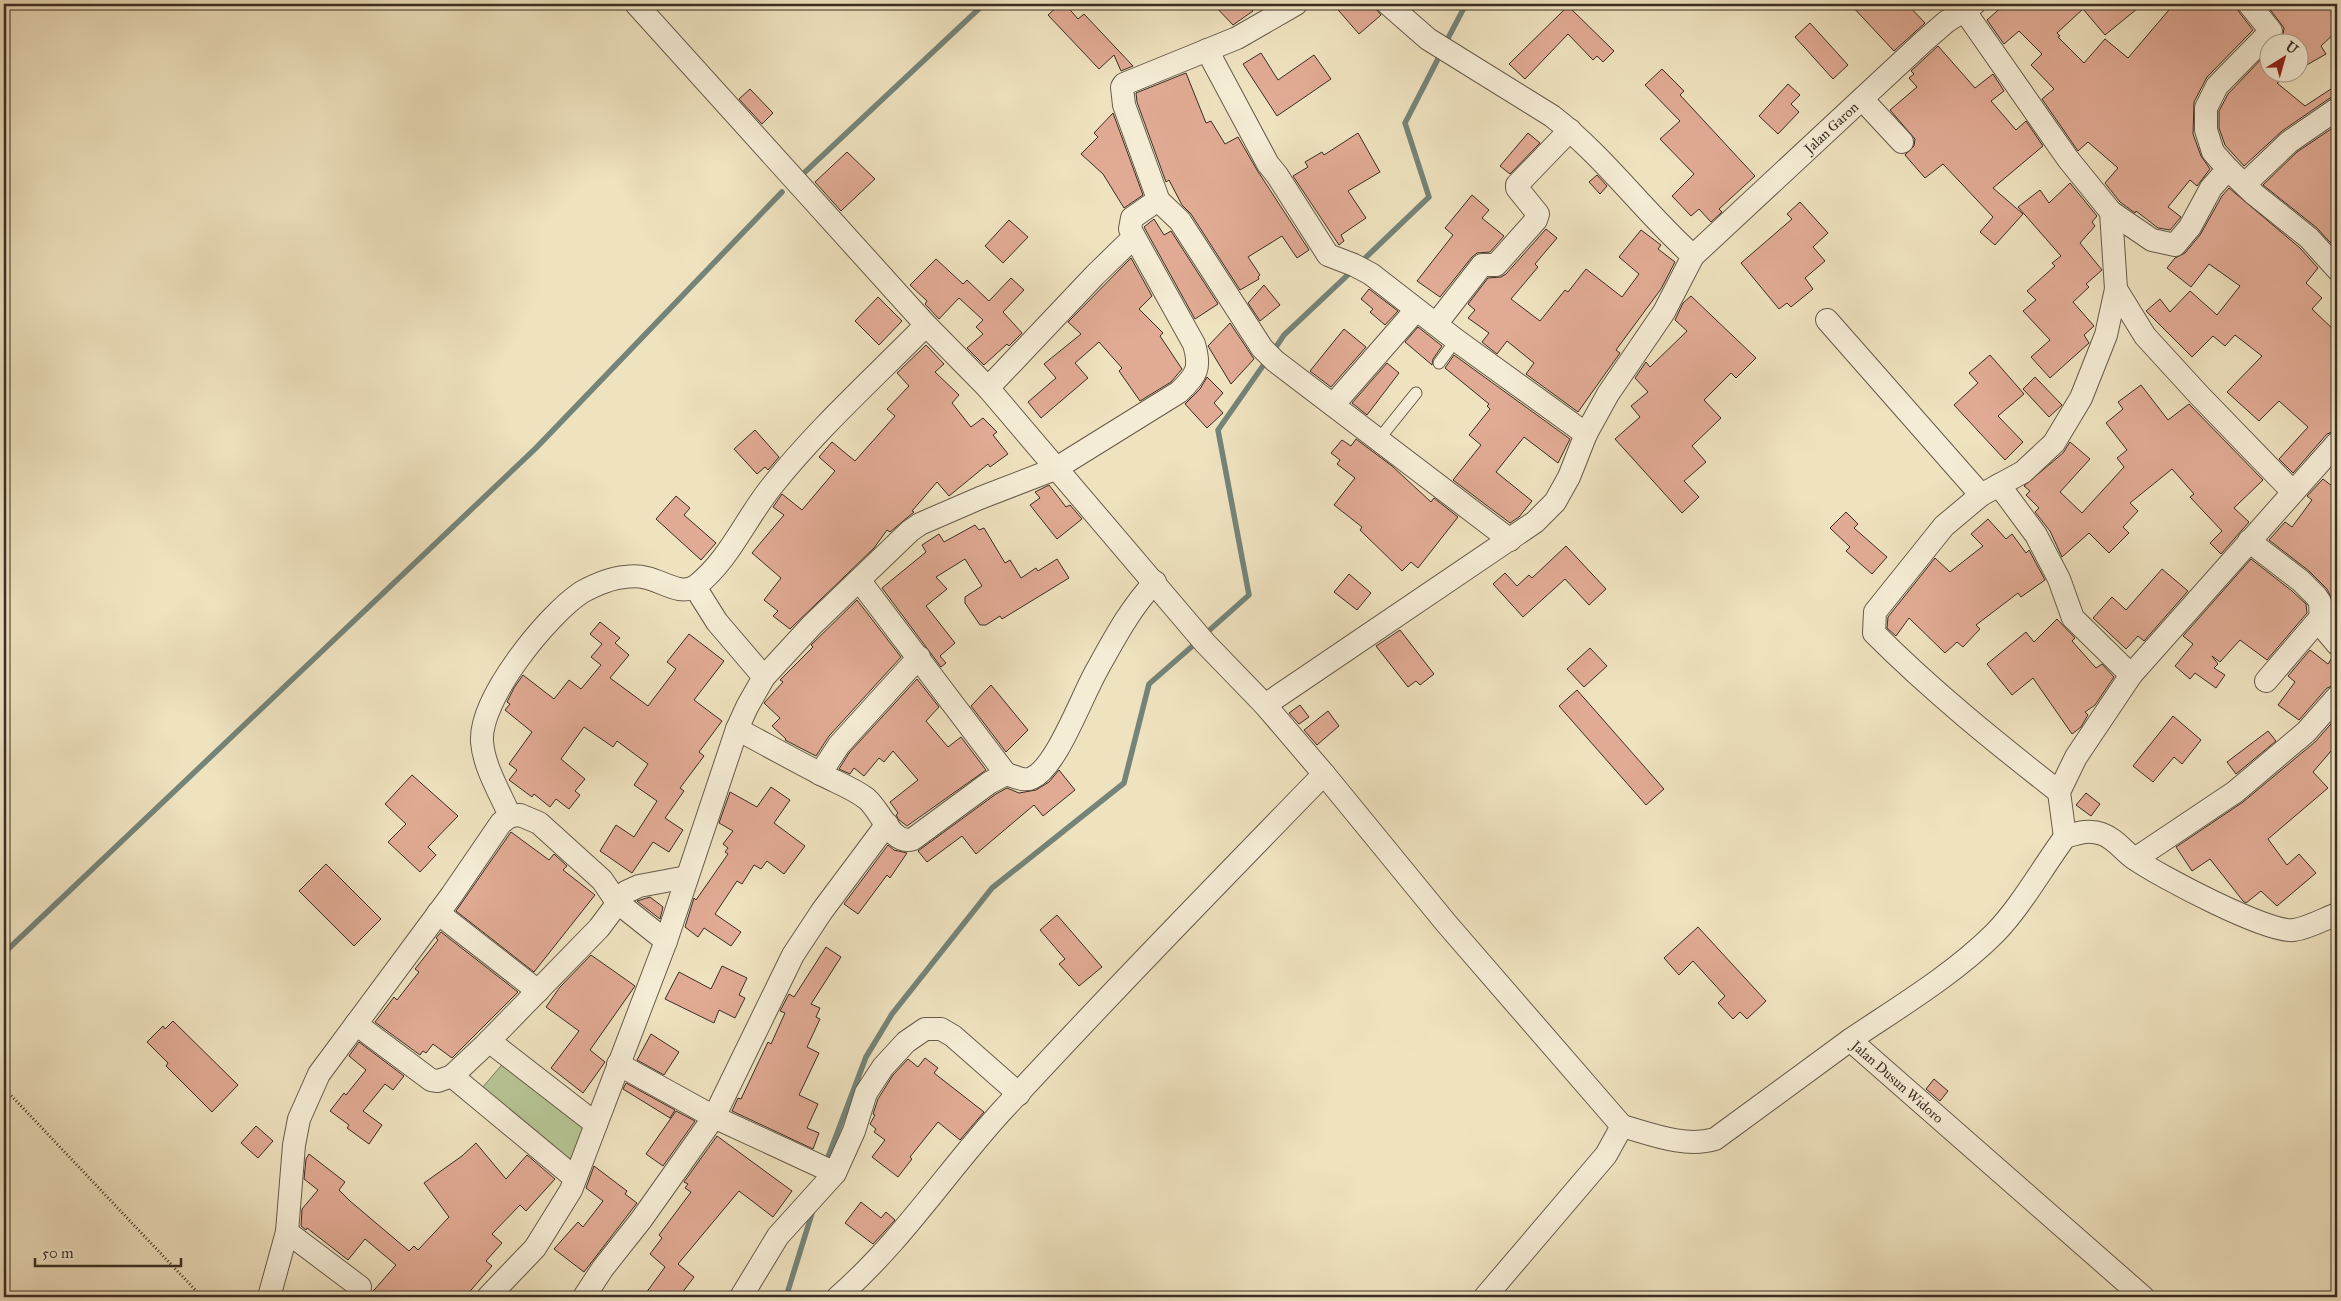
<svg xmlns="http://www.w3.org/2000/svg" width="2341" height="1301" font-family="'IM FELL Great Primer',serif">
<style>
.green{fill:#b6c494;stroke:#78795c}
.lines{fill:none;stroke-linecap:round;stroke-linejoin:round}
.stream{stroke:#748479;stroke-width:5.5}
.building{fill:#e1aa94;stroke:#3a2e24}
.lane-casing{stroke:#675b4b;stroke-width:13}
.street-casing{stroke:#675b4b;stroke-width:24}
.path{stroke:#3a2e24;stroke-width:3;stroke-dasharray:1 2.5;stroke-linecap:butt}
.lane{stroke:#f5ecd5;stroke-width:11}
.street{stroke:#f5ecd5;stroke-width:22}
.labels{text-anchor:middle;stroke-width:5;stroke-linejoin:round;paint-order:stroke}
.street-label{font-size:14px;fill:#3a2e24;stroke:#f5ecd5}
</style>
<rect width="100%" height="100%" fill="#efe2bf"/>
<filter id="stains"><feTurbulence type="fractalNoise" baseFrequency=".004" numOctaves="4"/><feColorMatrix values="0 0 0 0 .2 0 0 0 0 .09 0 0 0 0 .02 0 0 0 .5 -.17"/></filter>
<radialGradient id="worn" r=".72"><stop offset=".6" stop-color="#630" stop-opacity="0"/><stop offset="1" stop-color="#630" stop-opacity=".3"/></radialGradient>
<path class="green" d="M512 1053 599 1111 573 1180 482 1088Z"/>
<g class="lines">
<path class="stream" d="M1445 44 1466 4
M805 172 984 4
M1361 262 1429 197 1405 123 1441 53
M1272 353 1284 335 1353 270
M1204 635 1249 595 1218 430 1267 360
M4 953 536 448 782 192
M825 1165 866 1057 892 1014 992 888 1124 783 1149 684 1197 642
M786 1297 813 1210"/>
</g>
<path class="building" d="M1060 4H1065L1078 19 1084 14 1133 66 1121 71 1114 55 1099 69 1048 15Z
M1213 4H1246L1253 11 1233 25Z
M1333 4H1375L1376 9 1381 15 1359 34Z
M1850 4H1907L1925 23 1894 51Z
M2005 4H2143L2105 35 2083 9 2057 33 2060 36 2058 37 2084 63 2105 39 2128 58 2174 4H2236L2239 12 2253 30 2207 77 2194 102 2193 134 2201 156 2210 169 2197 186 2190 180 2168 207 2181 217 2170 230 2158 228 2136 211 2135 213 2120 202 2105 183 2118 168 2088 142 2078 151 2042 99 2054 89 2031 65 2042 54 2019 31 2004 44 1987 20Z
M2266 4H2337V31L2321 46 2326 54 2298 70V42H2278L2283 35 2284 28Z
M1568 6 1614 51 1603 62 1597 56 1593 60 1568 34 1525 79 1509 64Z
M1810 23 1848 65 1833 79 1795 37Z
M1938 46 1975 88 1993 74 2004 91 1991 101 2016 130 2026 121 2043 146 1993 188 2023 214 1995 245 1980 232 1993 217 1943 164 1925 178 1905 155 1914 146 1915 139 1890 110 1917 87 1909 78 1914 74 1911 71Z
M2268 52V72H2295L2277 83 2305 106 2337 85V96L2330 98 2282 131 2244 166 2225 145 2219 128V111L2228 94Z
M1261 53 1278 80 1314 55 1331 79 1277 116 1243 64Z
M1662 69 1684 91 1680 95 1755 176 1719 209 1722 212 1711 222 1699 209 1691 216 1672 196 1694 174 1660 139 1680 121 1645 85Z
M1186 73 1206 123 1211 121 1225 144 1238 137 1257 170 1309 250 1297 258 1282 236 1248 257 1260 275 1258 277 1259 279 1240 290 1191 214 1182 205 1169 180 1166 182 1137 102 1136 93Z
M1788 84 1800 95 1791 104 1799 112 1778 134 1759 116Z
M750 89 773 113 762 124 739 99Z
M1113 113 1143 195 1124 208 1103 174 1081 154 1098 137 1094 133Z
M2337 125V250L2317 228 2263 185 2297 152Z
M1358 133 1380 172 1348 191 1366 218 1341 235 1344 241 1339 245 1293 176 1308 167 1305 162 1322 152 1324 155Z
M1528 133 1540 143 1510 174 1500 166Z
M847 152 875 179 841 211 815 182Z
M1597 175 1607 186 1600 194 1589 182Z
M2070 183 2097 216 2092 222 2095 226 2080 243 2102 270 2086 284 2089 287 2073 302 2094 326 2084 335 2089 343 2050 378 2031 357 2050 340 2023 311 2036 300 2027 291 2055 266 2052 263 2061 256 2018 207 2040 190 2049 203Z
M2229 188 2300 248 2318 268 2306 283 2322 298 2312 309 2337 333V430L2327 434 2293 473 2279 459 2308 427 2279 401 2259 421 2227 392 2262 356 2235 335 2225 346 2213 336 2192 357 2146 311 2160 299 2170 312 2190 291 2217 315 2240 286 2209 264 2191 287 2167 268 2175 258 2185 253 2200 235 2222 196Z
M1472 195 1489 210 1482 218 1504 236 1490 252 1477 253 1472 257 1440 297 1417 281 1453 235 1445 228Z
M1800 202 1828 233 1813 247 1825 261 1805 278 1813 289 1791 307 1787 303 1779 309 1741 263 1792 219 1787 214Z
M1154 219 1164 235 1171 231 1218 304 1195 319 1144 227Z
M1009 220 1028 237 1003 263 985 246Z
M1546 229 1557 238 1535 264 1538 267 1511 299 1540 321 1565 290 1568 292 1586 269 1622 297 1639 274 1619 257 1641 230 1661 245 1658 249 1675 262 1661 289 1616 350 1620 353 1578 412 1526 374 1534 363 1507 341 1497 354 1482 342 1489 333 1468 318 1475 310 1468 304 1488 278 1501 277 1506 274Z
M1131 258 1152 296 1139 309 1163 333 1160 336 1182 369 1171 382 1140 401 1119 371 1122 368 1099 342 1075 363 1088 378 1041 418 1028 402 1056 378 1044 364 1081 334 1068 322Z
M936 259 963 284 967 280 989 301 1011 278 1024 290 1003 312 1022 333 1009 346 1007 344 984 365 967 348 983 334 976 327 983 320 959 298 939 319 925 304 927 301 910 285Z
M1264 285 1280 305 1260 321 1248 303Z
M1369 289 1398 311 1385 325 1370 312 1373 309 1361 299Z
M1691 296 1756 358 1736 378 1731 373 1704 400 1721 418 1692 446 1706 462 1684 481 1699 497 1682 513 1615 439 1640 417 1631 406 1648 392 1635 378 1646 362 1650 367 1687 331 1675 320 1683 303Z
M878 297 902 321 879 345 855 321Z
M1230 323 1254 359 1231 384 1208 346Z
M1418 327 1442 346 1433 359 1432 365 1405 342Z
M1344 329 1366 347 1331 387 1310 371Z
M926 345 944 364 935 372 959 395 952 403 971 427 983 418 997 432 993 435 1008 454 990 467 988 464 949 496 937 482 912 511 914 512 890 532 887 530 874 548 790 629 773 616 778 611 764 600 781 578 752 553 784 515 773 507 782 494 802 510 835 471 819 457 832 442 855 461 895 416 887 409 909 386 897 373Z
M1454 355 1570 439 1558 463 1524 437 1496 472 1532 501 1519 517 1510 523 1453 480 1481 445 1469 435 1490 409 1487 406 1489 404 1445 368Z
M1990 355 2024 394 1998 416 2023 442 2005 460 1954 405 1978 383 1969 373Z
M1387 363 1399 373 1367 415 1352 403Z
M1207 377 1223 393 1214 403 1223 413 1207 428 1185 404 1200 389Z
M2035 377 2062 405 2049 417 2023 389Z
M2141 385 2168 420 2189 404 2263 480 2234 508 2249 522 2221 554 2210 543 2222 531 2190 497 2194 494 2172 469 2130 503 2138 511 2123 527 2129 533 2109 553 2089 533 2062 557 2050 531 2035 512 2039 508 2026 495 2030 491 2024 486 2063 453 2070 442 2090 459 2060 492 2082 513 2124 467 2117 458 2127 450 2106 423 2123 409 2118 402Z
M755 430 779 457 768 470 765 467 757 474 734 449Z
M1356 439 1392 466 1431 502 1434 498 1458 517 1418 568 1411 562 1402 571 1360 530 1362 527 1334 505 1355 478 1337 464 1340 460 1331 453 1342 440 1351 446Z
M2323 479 2337 490V624L2334 620 2333 601 2327 589 2309 571 2269 540 2285 522 2292 527 2312 500 2307 496Z
M1049 485 1066 507 1070 505 1082 519 1057 539 1030 505 1040 498 1035 492Z
M676 496 690 508 684 515 716 543 701 560 656 519Z
M1846 512 1858 524 1854 528 1887 557 1872 574 1846 551 1850 547 1830 528Z
M1988 519 2006 539 2012 534 2026 553 2029 550 2045 580 2021 597 2018 593 1976 625 1980 629 1963 647 1957 642 1945 653 1909 618 1896 636 1887 628 1888 617 1935 558 1950 572 1983 546 1971 534Z
M975 525 979 530 984 528 1005 563 1010 560 1021 578 1036 568 1038 571 1057 559 1069 578 1002 619 1000 616 986 625H980L965 603V597L982 586 965 559 936 577 947 589 926 606 955 643 940 656 946 663 941 667 882 588 926 552 922 545 939 534 944 542Z
M1566 546 1606 589 1589 605 1565 579 1523 617 1493 584 1505 573 1517 586 1529 575 1532 578Z
M2251 559 2292 591 2306 604 2307 613 2267 660 2240 640 2220 662 2212 656 2218 664 2214 668 2225 675 2216 688 2195 673 2190 679 2175 666 2193 644 2183 636Z
M2162 569 2188 591 2144 641 2138 636 2126 649 2093 618 2112 597 2126 610Z
M1349 574 1371 593 1357 610 1334 592Z
M857 600 901 657 829 736 816 756 785 740 786 739 772 726 780 718 764 703 783 682 780 680 813 647 811 645Z
M2057 619 2075 638 2072 641 2096 668 2102 664 2114 677 2095 705 2085 712 2088 715 2081 727 2072 734 2033 678 2012 695 1987 664 2026 632 2034 642Z
M600 622 620 638 615 643 629 655 610 678 648 706 676 669 667 662 689 634 724 661 694 700 722 721 699 752 704 756 680 788 684 791 665 818 683 830 669 852 653 842 632 873 600 851 616 825 634 837 657 801 634 785 648 764 617 741 613 747 584 727 561 759 585 779 575 791 580 795 569 809 556 799 550 807 534 794 532 797 509 780 517 770 509 764 532 732 505 710 510 704 507 702 514 688 523 675 554 699 569 680 581 689 601 665 591 657 602 644 590 634Z
M1400 630 1434 674 1420 685 1416 681 1408 687 1376 646Z
M1590 648 1607 666 1584 687 1567 669Z
M2310 650 2328 664 2333 656 2337 657V684L2327 688 2299 720 2278 705 2295 682 2288 676Z
M917 679 939 707 926 721 948 747 961 737 986 770 907 826 899 820 896 815 898 813 890 802 918 780 893 751 884 762 879 758 864 776 854 768 850 774 839 769 849 753Z
M991 685 1028 730 1006 752 971 706Z
M1577 690 1664 789 1646 805 1559 706Z
M1300 705 1309 717 1299 724 1289 713Z
M1328 711 1339 726 1317 745 1304 730Z
M2173 716 2201 740 2182 764 2174 757 2153 782 2133 766Z
M2337 717V744L2313 772 2328 788 2268 839 2287 865 2299 854 2316 873 2277 906 2261 891 2246 903 2243 901 2210 859 2192 871 2176 847 2243 802 2315 742Z
M2268 731 2276 741 2236 774 2227 762Z
M1059 770 1075 790 1043 816 1034 805 976 854 962 836 927 862 918 851 996 794 1007 788 1019 793 1036 790 1049 782Z
M412 775 458 816 428 847 436 855 420 872 388 842 406 824 385 804Z
M771 787 790 800 774 823 805 846 784 874 767 861 761 869 754 865 742 884 737 881 715 914 741 932 731 946 704 928 698 937 685 927 694 898 696 900 728 854 725 852 728 848 723 844 733 831 719 823 730 792 757 807Z
M2086 793 2100 804 2091 816 2076 805Z
M511 832 549 860 554 854 567 866 563 870 595 895 534 972 456 911Z
M888 845 894 850 907 853 890 878 887 875 858 914 844 904Z
M326 864 381 919 354 946 299 891Z
M650 897 663 907 660 919 637 901Z
M1057 915 1102 967 1079 986 1059 964 1065 959 1040 930Z
M1698 927 1766 1001 1747 1019 1740 1012 1733 1019 1718 1003 1725 996 1693 961 1679 975 1664 958Z
M441 932 518 992 452 1058 433 1044 426 1053 423 1051 420 1055 375 1022 394 997 397 1000 419 972 415 969 438 940 436 938Z
M826 947 841 957 811 1004 820 1008 816 1017 820 1019 807 1047 819 1053 799 1095 818 1104 807 1128 819 1133 813 1149 732 1111 738 1098 741 1099 768 1042 771 1044 785 1013 780 1011 789 994 794 997Z
M591 955 635 986 590 1050 605 1062 583 1093 551 1068 579 1031 546 1007 560 987Z
M722 966 747 978 739 995 745 998 735 1018 719 1010 714 1023 665 999 679 972 711 989Z
M173 1021 238 1085 212 1112 166 1066 168 1063 147 1042 163 1026 165 1029Z
M651 1034 679 1052 664 1075 637 1060Z
M359 1042 404 1076 393 1090 385 1084 363 1111 382 1125 369 1144 347 1128 349 1125 330 1111 344 1093 346 1095 366 1070 349 1056Z
M925 1058 938 1068 934 1073 984 1112 960 1140 938 1122 910 1157 912 1159 898 1177 872 1157 885 1140 874 1132 876 1129 870 1124 875 1115 873 1114 878 1099 893 1075 908 1059 918 1067Z
M1934 1079 1948 1091 1940 1101 1926 1089Z
M626 1083 675 1110 670 1118 623 1089Z
M676 1111 695 1121 663 1166 646 1154Z
M256 1126 273 1141 258 1158 241 1143Z
M717 1136 792 1191 773 1217 739 1191 678 1264 694 1277 679 1297H643L665 1267 650 1254 662 1238 659 1235 691 1192 685 1188 688 1184 684 1182Z
M476 1143 506 1179 527 1155 555 1179 526 1211 520 1205 492 1234 502 1243 486 1261 492 1266 465 1297H368L396 1265 365 1239 348 1260 307 1228 306 1230 301 1226 302 1209 318 1190 304 1179 306 1159 309 1154 345 1182 339 1190 350 1201 409 1251 414 1246 418 1250 449 1217 424 1183 462 1156Z
M594 1166 627 1191 625 1194 637 1203 584 1272 554 1249 578 1222 583 1227 603 1201 586 1188Z
M861 1202 881 1218 886 1212 895 1220 873 1244 845 1223Z"/>
<g class="lines">
<defs>
<path id="lane" d="M1439 363 1456 340
M1379 439 1416 393"/>
<g id="street">
<path d="M636 4 926 325 988 388 1205 643 1265 705 1324 774 1446 923 1622 1126"/>
<path d="M1388 4 1428 39 1552 116C1605 157 1644 212 1693 256"/>
<path d="M2249 4 2271 31 2217 86 2206 108V130L2213 152 2228 169 2254 194 2309 238 2337 269"/>
<path d="M1964 10 2068 159 2111 212 2116 289 2145 336 2199 395 2293 492"/>
<path d="M1207 50 1268 164 1277 175 1328 255 1354 265 1371 274 1456 340 1586 434"/>
<path d="M1862 99 1902 142"/>
<path d="M2245 184 2289 142 2337 109"/>
<path d="M1157 199 1180 221 1262 348 1275 361 1510 540"/>
<path d="M2111 212 2152 240 2175 245 2190 227 2211 188 2228 169"/>
<path d="M1827 320 1981 495"/>
<path d="M1436 324 1482 265H1496L1536 220 1538 214 1517 188V185L1570 130"/>
<path d="M988 388 1095 275 1134 237"/>
<path d="M1333 405 1416 310"/>
<path d="M1999 485 2036 535 2059 579 2073 618 2131 675"/>
<path d="M2249 541 2301 581 2316 596 2320 602 2321 625 2337 644"/>
<path d="M859 580 1006 774"/>
<path d="M695 587 717 622 764 677"/>
<path d="M2266 681 2321 617"/>
<path id="s1" d="M1265 705 1535 522 1555 502 1569 477 1586 434 1608 394 1664 312 1693 256 1923 42 1946 22 1974 4"/>
<path d="M737 729C765 744 792 759 819 773 835 782 853 788 867 799 881 811 892 846 913 839L989 783 1006 774C1014 776 1024 782 1032 778 1057 767 1083 693 1098 668 1114 639 1131 607 1155 582"/>
<path d="M820 774 839 745 919 657"/>
<path d="M2059 792C1995 742 1932 691 1874 633L1875 612 1944 526 1981 495 2023 472 2054 443 2081 398 2106 335 2116 289"/>
<path d="M510 816 520 815 539 823 602 880 617 902 666 941"/>
<path d="M2065 837 2059 792 2076 757 2131 675 2337 443"/>
<path d="M2135 859 2235 792 2306 732 2337 697"/>
<path d="M438 913 538 991"/>
<path d="M356 1024 431 1080 438 1081 452 1076 485 1045 599 928 626 892 639 886 687 877"/>
<path d="M1850 1040C1899 1007 1953 975 1995 933 2022 905 2042 868 2065 837 2078 833 2089 829 2102 834 2116 839 2123 851 2135 859 2159 876 2269 934 2294 930 2308 928 2324 919 2337 914"/>
<path d="M489 1041 596 1124"/>
<path d="M618 1064 714 1117 835 1173"/>
<path d="M452 1076 575 1178"/>
<path id="s2" d="M1622 1126C1651 1134 1685 1148 1715 1139L1850 1040 2143 1297"/>
<path d="M287 1232 360 1287"/>
<path d="M269 1297 287 1232 294 1145 299 1119 319 1074 451 896 501 823 510 816C500 793 484 767 482 742 479 699 547 615 582 592 595 585 610 578 625 577 631 576 640 576 647 578 662 581 682 597 697 585 729 560 746 518 772 486 818 428 874 378 926 325"/>
<path d="M488 1297 535 1248 571 1190 666 941 737 729 747 707 764 677 812 625 910 531 920 524 980 498 1055 469 1179 392C1197 375 1201 368 1194 344L1130 229 1132 218 1155 202 1157 196 1124 105 1122 87 1124 84 1237 38 1296 4"/>
<path d="M584 1297 603 1268 641 1220 714 1117 793 955 822 911 887 824"/>
<path d="M741 1297 778 1236 835 1173 854 1131 866 1093 883 1067 906 1042 925 1029H941L953 1036 1019 1094"/>
<path d="M838 1297C900 1243 945 1174 1000 1113 1106 998 1215 886 1324 774"/>
<path d="M1485 1297 1606 1155 1622 1126"/>
</g>
</defs>
<use href="#lane" class="lane-casing"/>
<use href="#street" class="street-casing"/>
<path class="path" d="M4 1088 202 1297"/>
<use href="#lane" class="lane"/>
<use href="#street" class="street"/>
</g>
<g class="labels">
<g class="street-label">
<text dy="5" stroke="none"><textPath href="#s1" startOffset="826">Jalan Garon</textPath></text>
<text dy="5" stroke="none"><textPath href="#s2" startOffset="326">Jalan Dusun Widoro</textPath></text>
</g>
</g>
<rect width="2341" height="1301" fill="none" stroke="#efe2bf" stroke-width="20"/>
<rect x="5" y="5" width="2331" height="1291" fill="none" stroke="#3a2e24" stroke-width="2.5"/>
<rect x="10" y="10" width="2321" height="1281" fill="none" stroke="#3a2e24"/>
<g transform="translate(2284 58) rotate(37)"><circle r="24" fill="#f5ecd5" stroke="#aaa08e"/>
<path d="M0-4L9 19L0 12L-9 19Z" fill="#8f2418"/>
<text y="-8" font-size="14" font-weight="bold" text-anchor="middle" fill="#3a2e24">U</text>
</g>
<path d="M35 1258v8h146v-8" fill="none" stroke="#3a2e24" stroke-width="2.5"/>
<text x="42" y="1258" font-size="15" fill="#3a2e24" stroke="#f5ecd5" stroke-width="4" paint-order="stroke">50 m</text>
<rect width="100%" height="100%" filter="url(#stains)"/>
<rect width="100%" height="100%" fill="url(#worn)"/>
</svg>
